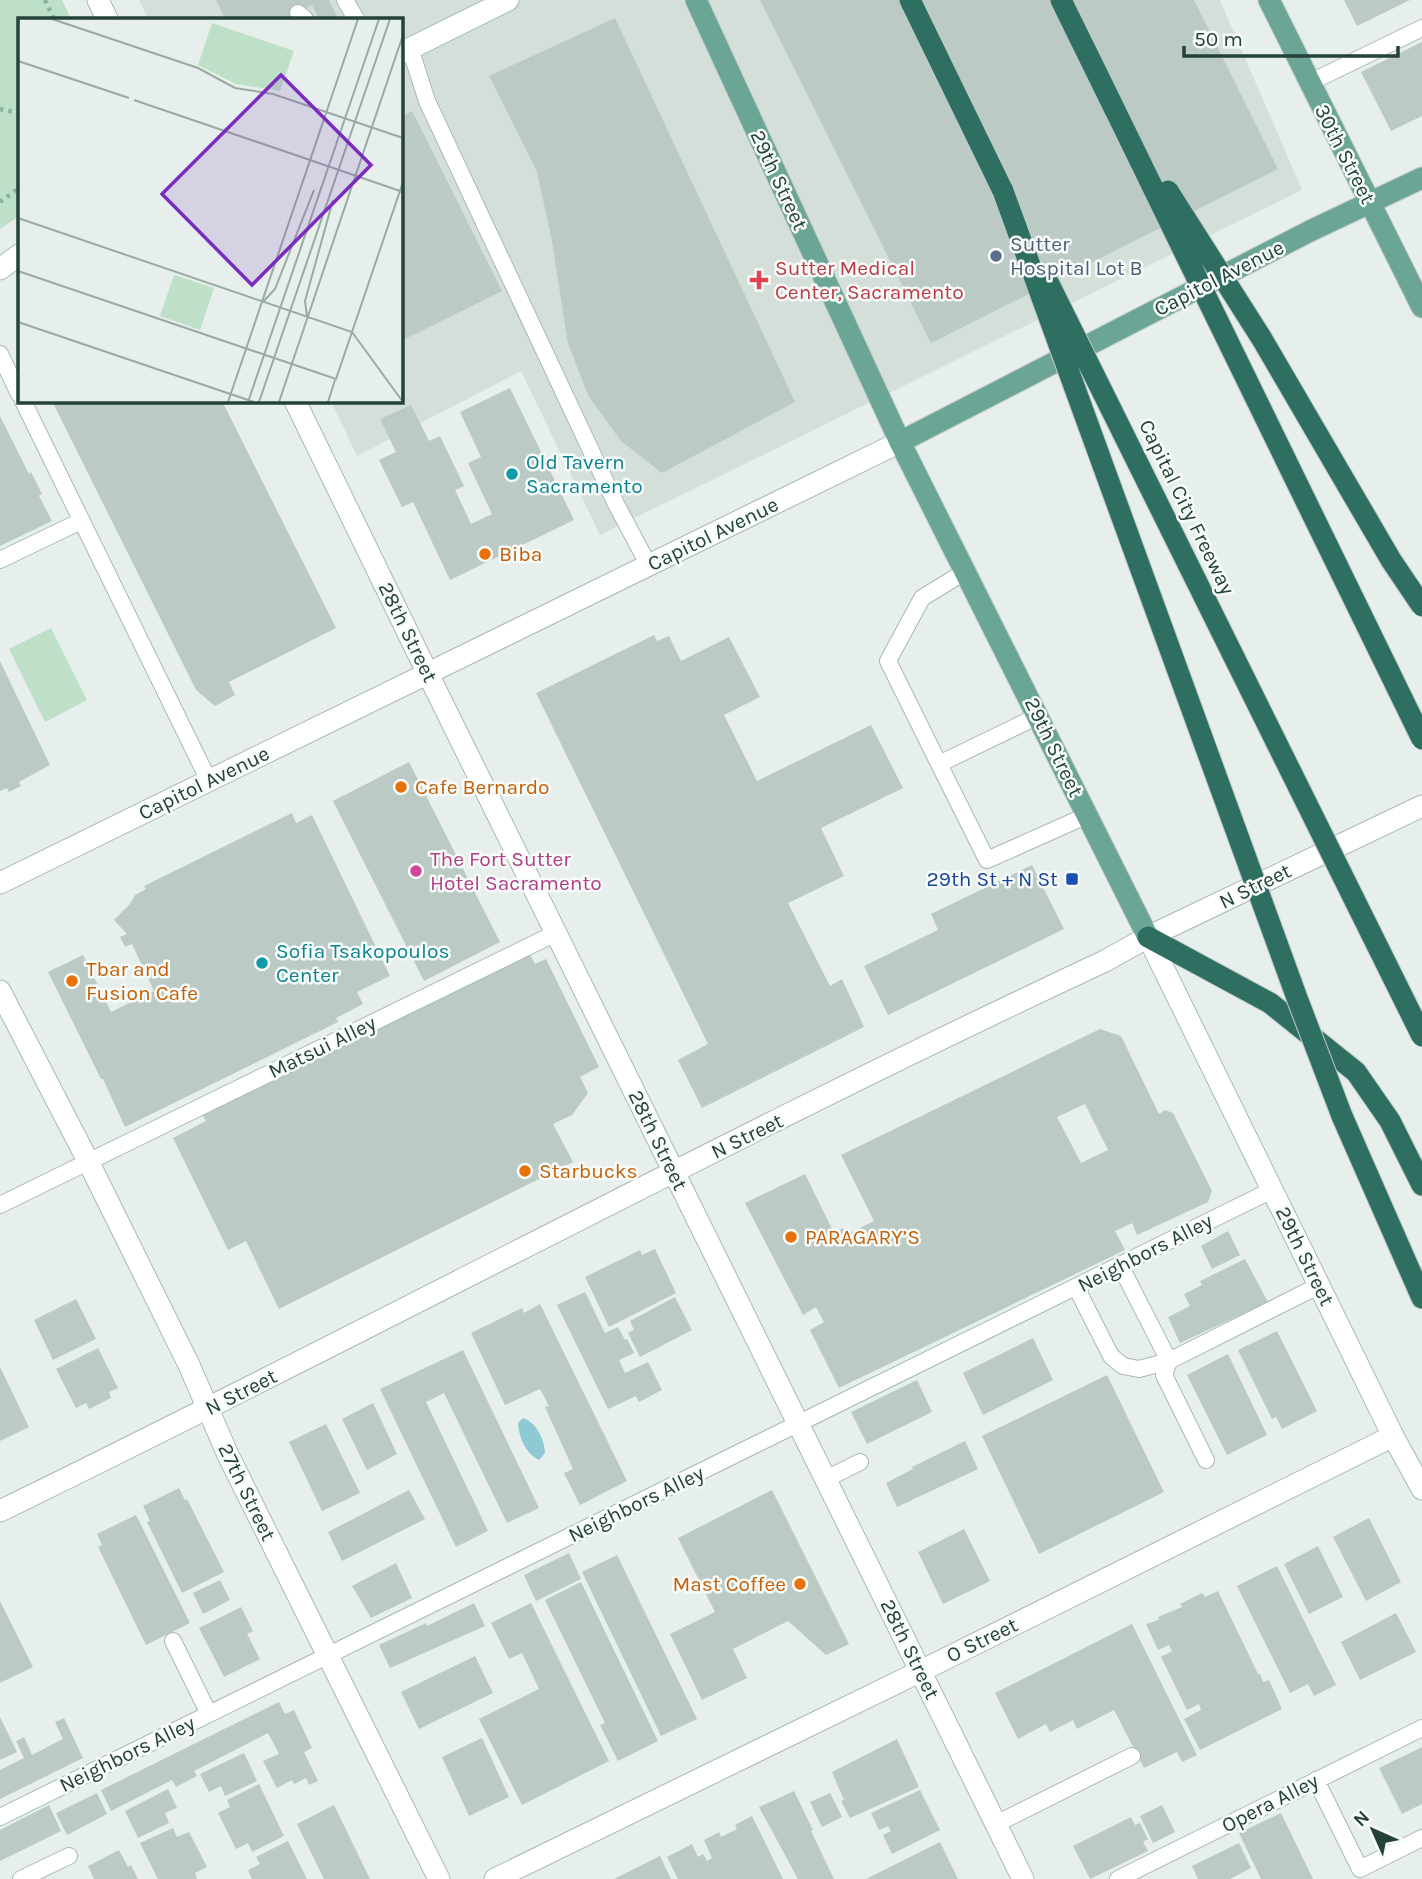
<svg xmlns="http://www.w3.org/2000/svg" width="1422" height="1879" font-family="Karla,sans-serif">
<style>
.built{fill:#d4dfda}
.green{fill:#bfe0c8}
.water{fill:#8ec9d4}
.building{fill:#bbcac4;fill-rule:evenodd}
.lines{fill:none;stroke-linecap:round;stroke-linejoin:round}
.service-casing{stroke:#a8b8b2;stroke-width:18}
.minor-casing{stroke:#a8b8b2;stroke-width:23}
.tertiary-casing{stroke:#a8b8b2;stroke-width:23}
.secondary-casing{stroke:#a4bbb3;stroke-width:23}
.primary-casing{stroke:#c2cac8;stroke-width:23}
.motorway-casing{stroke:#c2cac8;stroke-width:23}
.path{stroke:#86b3a5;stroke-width:4.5;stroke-dasharray:3.5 5;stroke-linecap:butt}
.service{stroke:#fff;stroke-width:16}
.minor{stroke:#fff;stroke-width:21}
.tertiary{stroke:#fff;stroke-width:21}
.secondary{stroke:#fff;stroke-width:21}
.primary{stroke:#6aa596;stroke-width:21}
.motorway{stroke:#2f6f62;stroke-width:21}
.motorway-bridge-casing{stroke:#c2cac8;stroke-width:23;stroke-linecap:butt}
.motorway-bridge{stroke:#2f6f62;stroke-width:21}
.service-dot{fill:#5c6f8a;stroke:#f7fbf9;stroke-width:2.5}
.health-dot{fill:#e0444e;stroke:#f7fbf9;stroke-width:2.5}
.culture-dot{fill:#0f9aa8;stroke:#f7fbf9;stroke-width:2.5}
.food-dot{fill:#e8710a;stroke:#f7fbf9;stroke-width:2.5}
.hotel-dot{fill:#d1479c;stroke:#f7fbf9;stroke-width:2.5}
.transit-dot{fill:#1a4fb4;stroke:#f7fbf9;stroke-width:2.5}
.labels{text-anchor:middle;stroke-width:5;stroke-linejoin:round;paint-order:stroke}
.street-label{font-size:21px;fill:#24423a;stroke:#f7fbf9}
.service-label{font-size:21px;fill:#4e5e75;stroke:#f7fbf9;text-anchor:start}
.health-label{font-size:21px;fill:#be3a42;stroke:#f7fbf9;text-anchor:start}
.culture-label{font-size:21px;fill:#0d838f;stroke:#f7fbf9;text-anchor:start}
.food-label{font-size:21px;fill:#c56008;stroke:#f7fbf9;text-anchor:start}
.hotel-label{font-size:21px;fill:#b23c85;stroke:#f7fbf9;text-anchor:start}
.transit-label{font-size:21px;fill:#164399;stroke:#f7fbf9;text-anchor:end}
.inset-road{fill:none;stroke:#98aaa4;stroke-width:2}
.view{fill:#7b2cbf;fill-opacity:0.15;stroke:#7b2cbf;stroke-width:3.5}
.inset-edge{fill:none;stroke:#24423a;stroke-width:3.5}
</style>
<rect width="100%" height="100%" fill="#e6efeb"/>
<path class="built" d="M139 0H1220L1302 190 600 535 521 371 357 456 331 401H401V19H148Z"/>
<path class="green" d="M0 0H62L71 19H19V216L0 229Z
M51 628 87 700 45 722 9 649Z"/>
<path class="water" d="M523 1418C537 1423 544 1439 545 1453L539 1460C526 1454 519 1438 518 1423Z"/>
<path class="building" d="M216 0H329L338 19H319L312 5 286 19H225Z
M760 0H1194L1278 169 931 343Z
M1344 0H1410L1357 26Z
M615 18 795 402 662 473 621 441 589 397 568 344 552 241 537 172 489 76Z
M1422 42V116L1391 131 1361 72Z
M412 111 502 291 401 341V117Z
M510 388 574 520 450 580 413 502 402 507 379 460 396 452 380 419 411 405 429 441 440 436 464 486 455 490 471 524 492 514 468 463 481 457 460 412Z
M52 401H222L336 628 229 682 235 695 215 706 196 690Z
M0 416 29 474 31 472 42 494 39 496 52 521 0 546Z
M654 635 657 641 669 636 681 661 729 637 760 697 724 715 757 781 871 725 903 788 821 828 844 876 788 903 830 986 842 979 864 1027 702 1108 678 1060 708 1044 536 693Z
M0 661 50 765 19 782 21 786 9 792 7 788 0 791Z
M409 762 500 942 424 981 333 801Z
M292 813 296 823 312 815 390 976 357 992 363 1004 336 1018 338 1022 125 1127 103 1079H101L48 972 83 955 111 1012 154 991 132 944 125 947 120 937 127 934 114 920 130 904 135 895 146 889 144 886Z
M1032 865 1064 929 888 1015 864 966 938 930 931 914Z
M527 949 535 964 546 959 599 1067 580 1077 588 1093 572 1115 553 1124 573 1162 279 1309 246 1241 228 1250 173 1138 206 1121 199 1108Z
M1100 1029 1121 1036 1159 1114 1165 1110 1173 1113 1212 1191 1208 1202 1137 1235 1132 1223 1115 1231 1125 1250 839 1388 810 1330 824 1322 816 1307 803 1315 745 1203 805 1174 834 1233 843 1228 846 1235 874 1221 841 1155ZM1085 1104 1108 1150 1081 1163 1057 1117Z
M1228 1231 1240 1255 1212 1269 1201 1246Z
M655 1249 676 1293 609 1327 585 1277 640 1250 642 1255Z
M1245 1259 1268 1302 1180 1343 1168 1317 1190 1306 1184 1294 1202 1285 1200 1281Z
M585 1292 605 1333 618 1327 625 1340 627 1339 634 1353 619 1360 625 1373 648 1362 662 1390 639 1402 636 1396 608 1409 557 1305Z
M675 1297 692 1330 640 1357 628 1333 634 1330 630 1321Z
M76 1299 96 1339 53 1360 34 1320Z
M540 1304 627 1481 580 1505 564 1473 573 1469 545 1407 549 1406 540 1389 505 1405 471 1333 522 1308 524 1313Z
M1277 1331 1317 1411 1282 1429 1276 1417 1272 1419 1238 1350Z
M1033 1338 1053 1380 983 1415 963 1373Z
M98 1348 118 1388 109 1392 111 1398 89 1409 86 1403 76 1408 56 1369Z
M463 1350 539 1508 507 1523 444 1393 426 1402 488 1531 456 1547 380 1389Z
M1228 1354 1267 1435 1227 1455 1187 1375Z
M0 1367 29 1427 0 1441Z
M1107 1375 1164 1492 1039 1554 982 1436Z
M917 1380 932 1412 867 1444 851 1412Z
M373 1403 397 1454 367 1470 342 1419Z
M326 1424 360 1493 322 1511 289 1442Z
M965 1441 978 1469 897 1507 886 1483 913 1469 912 1467Z
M179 1488 185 1500 187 1499 224 1572 182 1593 147 1522 150 1521 143 1506Z
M409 1490 425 1519 342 1561 328 1532Z
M772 1490 849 1644 826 1655 788 1621 733 1649 747 1678 702 1700 670 1634 715 1612 678 1538Z
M136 1515 190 1623 146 1645 98 1547 102 1545 97 1534Z
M1369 1518 1401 1582 1366 1601 1333 1537Z
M964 1529 990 1581 943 1604 918 1552Z
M1318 1546 1343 1597 1309 1614 1284 1564Z
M569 1553 581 1579 536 1601 524 1575Z
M617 1555 697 1719 661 1736 582 1572Z
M396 1563 412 1598 371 1618 352 1586Z
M1277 1566 1336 1685 1314 1696 1308 1684 1290 1693 1237 1586Z
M220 1580 230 1600 203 1614 193 1593Z
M581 1582 658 1741 618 1761 600 1725 605 1723 545 1600Z
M1218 1591 1258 1674H1260L1263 1682 1269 1680 1282 1709 1200 1750 1184 1719 1201 1710 1199 1704 1187 1710 1161 1657 1172 1651 1169 1645 1158 1650 1146 1624 1159 1620 1158 1617 1182 1607 1180 1604 1202 1593 1205 1597Z
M0 1601 33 1667 0 1683Z
M474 1603 485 1626 390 1668 379 1645 426 1623 427 1626Z
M531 1603 609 1761 522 1805 479 1719 539 1689 522 1653 509 1659 491 1623Z
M241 1607 253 1631 247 1634 260 1659 224 1677 199 1628Z
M1396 1613 1416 1652 1360 1680 1341 1642Z
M1132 1624 1197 1755 1182 1762 1177 1752 1144 1768 1114 1710 1077 1729 1073 1720 1050 1732 1046 1724 1018 1739 995 1693Z
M475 1656 493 1693 419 1729 401 1692Z
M279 1702 285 1714 294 1710 312 1748 304 1752 318 1781 309 1785 306 1778 294 1784 292 1780 277 1788 263 1761 279 1754 268 1733 194 1771 197 1776 176 1787 172 1780 111 1811 101 1790Z
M0 1717 17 1752 0 1760Z
M64 1718 83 1758 0 1799V1770L24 1758 16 1741 24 1737 32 1755 63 1739 55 1722Z
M482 1738 509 1797 469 1816 442 1757Z
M897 1739 919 1787 850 1818 841 1801 844 1800 832 1772Z
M1422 1747V1804L1402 1814 1379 1768Z
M244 1753 257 1781 225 1796 221 1786 209 1792 200 1774Z
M259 1784 284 1836 252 1852 248 1843 236 1849 218 1813 230 1807 227 1800Z
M168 1789 177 1808 165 1813 169 1823 138 1838 125 1811Z
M920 1790 940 1830 892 1854 883 1835 891 1831 888 1826 879 1830 871 1813Z
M794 1791 813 1830 811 1831 834 1879H798L759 1807Z
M97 1793 107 1814 67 1835 56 1813Z
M830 1793 842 1817 822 1827 810 1802Z
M49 1805 61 1831 0 1861V1830Z
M334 1805 370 1879H324L297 1824Z
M1162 1805 1175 1832 1153 1843 1140 1816Z
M1281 1813 1313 1879H1261L1239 1833Z
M752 1816 783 1879H678L667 1857 692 1844 698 1857 703 1854 707 1861 712 1858 704 1840 719 1832 721 1837 737 1829 735 1825Z
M1131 1817 1135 1825 1140 1823 1148 1839 1143 1842 1148 1851 1090 1879 1073 1846Z
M173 1828 177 1837 189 1832 207 1867 195 1873 197 1879H158L140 1843Z
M288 1841 307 1879H252L248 1870 260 1864 256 1857Z
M940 1842 958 1879H866Z
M1239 1843 1251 1868 1230 1879H1198L1192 1866Z
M119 1850 128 1867 131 1865 138 1879H94L88 1866Z
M660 1856 671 1879H614Z"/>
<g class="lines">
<defs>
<path id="service" d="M345 0 356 19
M298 13 305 19
M410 48 427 101 616 504 649 566
M1309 83 1422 28
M0 354 19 394
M23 401 209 781
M0 560 81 521
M1038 716 939 764 987 860 1088 815
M939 764 888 661 922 598 966 571
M0 1205 556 933
M1120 1265 1169 1361 1164 1375 1206 1460
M1076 1287 1111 1356 1123 1366 1139 1369 1169 1361 1320 1285
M826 1479 860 1462
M173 1641 209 1714
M1316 1780 1360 1869 1422 1838
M0 1817 1272 1190
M996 1824 1132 1756
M21 1879 69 1856
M1118 1879 1422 1728"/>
<path id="minor" d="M98 0 107 19
M295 401 428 674 1023 1879
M0 991 88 1161 189 1365 228 1455 439 1879
M0 1511C370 1331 732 1135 1105 961L1148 937 1422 806
M495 1879 921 1671 1393 1436"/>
<path id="tertiary" d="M0 883 900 442"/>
<path id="secondary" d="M401 53 508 0
M0 269 19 255
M1148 937 1393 1436 1422 1489"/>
<path id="primary" d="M696 0 900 442 1148 937
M1269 0 1422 307
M900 442 1310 231 1422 178"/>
<path id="motorway" d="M910 0 1003 191
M1061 0 1115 110
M1148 937 1270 1003 1356 1072 1390 1121 1422 1185
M1342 1116 1422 1298"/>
</defs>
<use href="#service" class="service-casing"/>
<use href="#minor" class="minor-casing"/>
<use href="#tertiary" class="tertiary-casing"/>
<use href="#secondary" class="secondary-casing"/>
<use href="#primary" class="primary-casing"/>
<use href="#motorway" class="motorway-casing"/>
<path class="path" d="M45 0 54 19
M0 109 19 113
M0 202 19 188"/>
<use href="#service" class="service"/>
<use href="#minor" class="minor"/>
<use href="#tertiary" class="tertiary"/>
<use href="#secondary" class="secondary"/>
<use href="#primary" class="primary"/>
<use href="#motorway" class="motorway"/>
<defs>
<path id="motorway-bridge" d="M1115 110 1422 739
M1003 191 1297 998 1342 1116
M1168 191 1262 339 1391 560 1422 606
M1049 284 1422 1036"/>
</defs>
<use href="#motorway-bridge" class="motorway-bridge-casing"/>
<use href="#motorway-bridge" class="motorway-bridge"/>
</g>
<circle class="service-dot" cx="996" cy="256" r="7"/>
<path class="health-dot" d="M755.5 269.5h7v7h7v7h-7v7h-7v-7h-7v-7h7z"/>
<g class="culture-dot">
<circle cx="512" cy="474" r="7"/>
<circle cx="262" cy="963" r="7"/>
</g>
<g class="food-dot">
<circle cx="485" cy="554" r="7"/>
<circle cx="401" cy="787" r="7"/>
<circle cx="72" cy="981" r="7"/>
<circle cx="525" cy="1171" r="7"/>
<circle cx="791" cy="1237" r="7"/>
<circle cx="800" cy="1584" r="7"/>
</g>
<circle class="hotel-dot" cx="416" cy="871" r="7"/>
<rect class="transit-dot" x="1065" y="872" width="14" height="14" rx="3.5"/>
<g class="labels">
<g class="street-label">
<text transform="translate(1345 154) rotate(63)" y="7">30th Street</text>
<text transform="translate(779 180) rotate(65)" y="7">29th Street</text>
<text transform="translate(1219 278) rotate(-27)" y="7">Capitol Avenue</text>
<text transform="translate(1187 507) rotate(64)" y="7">Capital City Freeway</text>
<text transform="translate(713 534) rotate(-26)" y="7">Capitol Avenue</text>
<text transform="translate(408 632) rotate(64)" y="7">28th Street</text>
<text transform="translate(1054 747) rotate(64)" y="7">29th Street</text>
<text transform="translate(204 783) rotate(-26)" y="7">Capitol Avenue</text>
<text transform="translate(1255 886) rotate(-26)" y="7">N Street</text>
<text transform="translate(322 1047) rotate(-26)" y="7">Matsui Alley</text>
<text transform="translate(747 1136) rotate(-26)" y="7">N Street</text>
<text transform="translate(658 1140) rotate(64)" y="7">28th Street</text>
<text transform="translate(1145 1253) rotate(-27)" y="7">Neighbors Alley</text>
<text transform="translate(1305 1256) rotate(64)" y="7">29th Street</text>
<text transform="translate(241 1392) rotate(-27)" y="7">N Street</text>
<text transform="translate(247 1492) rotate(64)" y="7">27th Street</text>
<text transform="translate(636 1504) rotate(-26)" y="7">Neighbors Alley</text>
<text transform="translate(982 1640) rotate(-26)" y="7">O Street</text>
<text transform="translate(910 1649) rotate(64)" y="7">28th Street</text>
<text transform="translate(127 1754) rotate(-26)" y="7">Neighbors Alley</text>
<text transform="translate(1270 1803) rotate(-27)" y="7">Opera Alley</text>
</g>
<g class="service-label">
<text x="1010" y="251">Sutter<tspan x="1010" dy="24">Hospital Lot B</tspan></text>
</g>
<g class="health-label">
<text x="775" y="275">Sutter Medical<tspan x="775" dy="24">Center, Sacramento</tspan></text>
</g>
<g class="culture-label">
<text x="526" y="469">Old Tavern<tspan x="526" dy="24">Sacramento</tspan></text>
<text x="276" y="958">Sofia Tsakopoulos<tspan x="276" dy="24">Center</tspan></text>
</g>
<g class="food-label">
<text x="499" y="561">Biba</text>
<text x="415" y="794">Cafe Bernardo</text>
<text x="86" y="976">Tbar and<tspan x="86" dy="24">Fusion Cafe</tspan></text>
<text x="539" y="1178">Starbucks</text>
<text x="805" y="1244">PARAGARY’S</text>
<text x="786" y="1591" text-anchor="end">Mast Coffee</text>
</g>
<g class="hotel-label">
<text x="430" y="866">The Fort Sutter<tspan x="430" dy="24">Hotel Sacramento</tspan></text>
</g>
<g class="transit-label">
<text x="1058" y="886">29th St + N St</text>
</g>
</g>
<g transform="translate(18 18)">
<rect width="385" height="385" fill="#e6efeb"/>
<path d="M194 5 276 33 262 73 218 66 180 47ZM156 257 196 270 182 312 142 298Z" fill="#bfe0c8"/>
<path class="inset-road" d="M34 1 180 50 217 70 255 76 385 120M0 43 111 80M116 82 292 142M292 142 385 174M0 200 334 314 385 384M0 253 318 361 334 314M245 284 257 271 296 172M289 298 287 283 315 182M0 304 236 384M334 314 385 164M210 384 340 1M230 384 361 1M241 384 372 1M261 384 385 17M310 384 317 362"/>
<path class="view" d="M263 57 353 147 234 267 144 176Z"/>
<rect width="385" height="385" class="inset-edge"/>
</g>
<g transform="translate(1373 1830) rotate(315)" stroke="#f7fbf9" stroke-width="5" paint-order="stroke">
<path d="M0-5L12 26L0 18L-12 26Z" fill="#24423a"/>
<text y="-10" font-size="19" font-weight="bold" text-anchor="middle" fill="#24423a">N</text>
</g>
<path d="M1184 46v10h214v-10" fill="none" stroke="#24423a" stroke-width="3.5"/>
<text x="1194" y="46" font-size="21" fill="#24423a" stroke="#f7fbf9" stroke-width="5" paint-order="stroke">50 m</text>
</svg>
